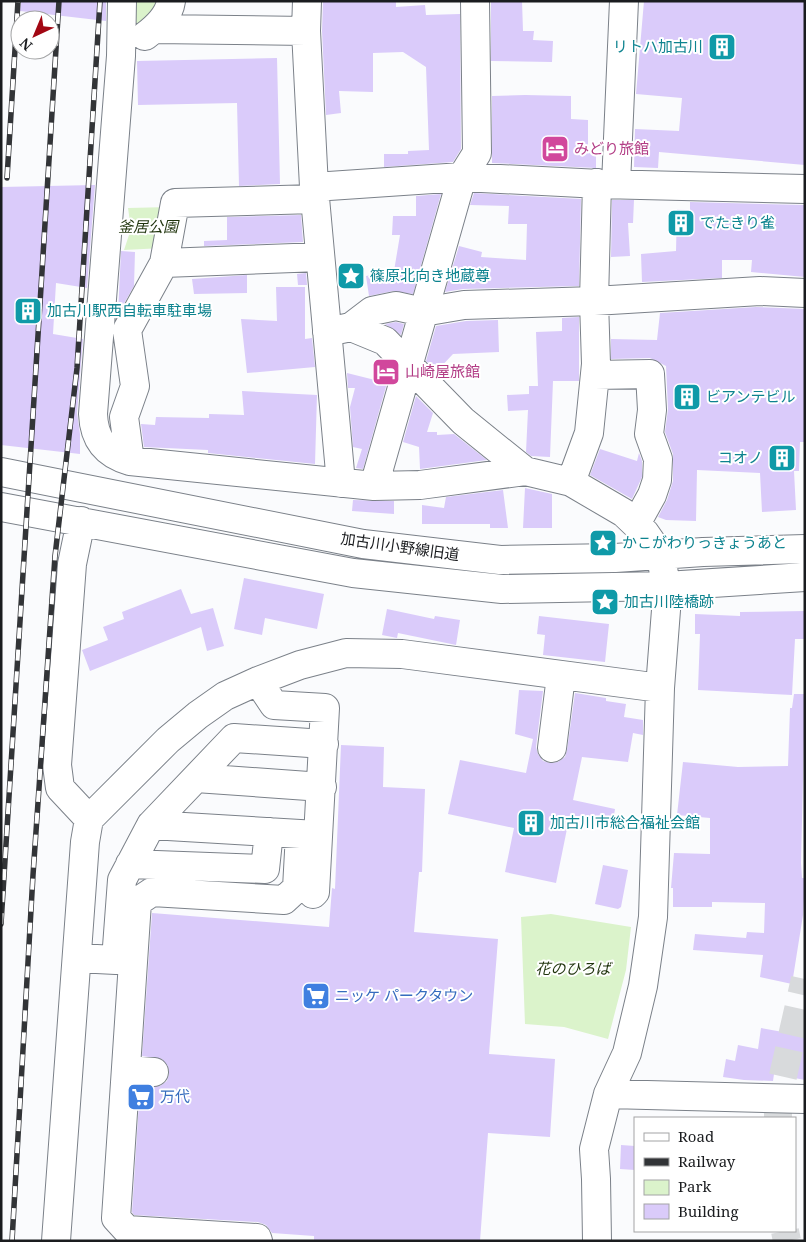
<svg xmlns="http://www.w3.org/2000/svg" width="806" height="1242" font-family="'Noto Serif','Noto Sans JP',serif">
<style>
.green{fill:#dbf3cb}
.building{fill:#dacbfa}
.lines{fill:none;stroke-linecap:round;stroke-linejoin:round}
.minor-tunnel{stroke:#d8dadc;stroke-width:28;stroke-dasharray:28 14;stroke-linecap:butt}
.minor-casing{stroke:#7b8189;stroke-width:30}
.minor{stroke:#fff;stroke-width:28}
.rail-casing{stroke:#323437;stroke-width:5.5}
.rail{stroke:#fff;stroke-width:4;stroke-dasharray:11;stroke-linecap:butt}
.labels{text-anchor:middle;stroke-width:4;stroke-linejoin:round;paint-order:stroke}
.culture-label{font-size:15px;fill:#0d838f;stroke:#fff;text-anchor:start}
.hotel-label{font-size:15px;fill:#b23c85;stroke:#fff;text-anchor:start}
.park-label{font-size:15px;font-style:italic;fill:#1f330c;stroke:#fff}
.street-label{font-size:15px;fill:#1a1c1f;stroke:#fff}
.shop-label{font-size:15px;fill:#366cbe;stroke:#fff;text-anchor:start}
</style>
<rect width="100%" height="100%" fill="#fafbfd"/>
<path class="green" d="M127 1H161L130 34Z
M170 207 163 248 124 250 131 229 128 208Z
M551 914 631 927 626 970 608 1039 564 1027 525 1024 521 917Z"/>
<path class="building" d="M21 1H106V21L20 11Z
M323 1H396V7L425 5 426 15 460 14 461 149 453 162 384 167V154H408V151L429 150 426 67 403 52 373 53V92L339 91 341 113 326 115 322 31Z
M491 1H522L523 31H534L533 40 553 41 552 62 491 61Z
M644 1H805V165L659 152 658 168 634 167 635 129 679 131 682 98 636 94Z
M277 58 280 184 239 186 237 103 138 105 137 61Z
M525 95 571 96V119L588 120V153L596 154V168L492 163V96Z
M95 185 87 288 56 283 53 334 83 339 77 413 80 434V454L1 445V187Z
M474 193 581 199 579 286 463 289 445 292 459 246 482 252 481 257 526 260 527 224H508L509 206 470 205Z
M441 194 413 294 393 291 369 296 366 276 394 271 400 235H392L393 216H416V196Z
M612 200H634L633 223H628L630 256 611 257Z
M690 202 805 205V277L751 272 752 260H722V278L642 282 641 254 676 251 677 209 690 210Z
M301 215 303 242 204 246V241L227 240V217Z
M121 251 135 252 134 286 118 314Z
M306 273 307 285H298L297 274Z
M247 275V293L194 294 192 279Z
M276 287H305V339L312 338 315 367 247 373 241 319 277 321Z
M756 307 805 309V442H800L799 471H794L796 510 762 512 760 473 697 470 696 521 666 520 658 517 667 500 673 481V454L665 432 668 409 666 366 650 358 611 359V339L657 340 660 313Z
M579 317V381H553L550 457 531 456 526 452 528 410 508 411 507 395 529 394V386H538L536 332 562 331V318Z
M498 320 499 352 453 354 437 371 426 361 436 326 466 321Z
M396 322 404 324 401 335 385 324Z
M347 373 387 383 363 469 356 468 362 449 353 447 350 407 355 388H348Z
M242 391 317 395 315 464 208 453V450L144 447 141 424 155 425 156 417 209 418V414L244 415Z
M416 396 433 413 427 432H437V435L454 434 487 460 420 469 419 447 403 442Z
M600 449 637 461 639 453 642 461V477L632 499 590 475Z
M525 488 552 494V528H523Z
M503 490 508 528H490V524H422V505L444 508 446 497Z
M353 500 394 501V514L352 511Z
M244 578 324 594 317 629 265 618 262 635 234 629Z
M181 589 191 614 213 608 224 646 207 651 201 627 90 671 82 650 108 640 103 627 124 619 122 612Z
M387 609 434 619 435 616 460 620 456 645 398 633 397 638 382 635Z
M805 611V639H795L792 695 698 690 700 634H695V614L740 616V612Z
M539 616 609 624 605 662 543 655 545 635 537 634Z
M519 690 543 691 536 747 538 754 543 761 550 763 558 762 565 757 567 750 575 693 606 698V701L626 704 624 717 643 720V735L633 733 628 762 582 757 573 800 615 809 612 828 569 819 556 883 505 872 514 828 448 814 460 760 526 773 533 739 515 734Z
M794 694H805L801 863 802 878H805V881L803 915 792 984 760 977 763 955 693 950 695 934 746 938 747 932 764 933 765 903 712 902V907H673V888H671L674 853 710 854V818L677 815 683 762 738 767 788 766 790 708H792Z
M341 745 384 747 383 787 425 789 422 872H419L414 932 498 939 489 1054 555 1059 550 1137 488 1133 480 1241H314V1236L272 1233 266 1225 258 1222 134 1215 132 1212 140 1087 160 1086 167 1081 169 1074 168 1066 162 1059 142 1056 152 913 329 927 332 888 335 889Z
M603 865 628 870 621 907 618 909 595 904Z
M761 1028 805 1036V1080L774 1074 773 1081 744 1080 723 1077 726 1059 735 1061 738 1045 758 1049Z
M621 1145 635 1146V1170L620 1169Z"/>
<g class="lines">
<path class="minor-tunnel" d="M778 1118V1098L805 979
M785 1231 787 1241"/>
<defs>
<path id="minor" d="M122 1 121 56 93 414C94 439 105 454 130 461L374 486 420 485 525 471 571 482 624 513 645 533 661 556 666 586V610L660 688 653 917 643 986 627 1053 608 1094 594 1149 596 1179 597 1241
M307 1 306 31 314 187 341 483
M154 29 306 31
M145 36C157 27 169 16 171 1
M616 184 624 1
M314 187 462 177 600 184 805 189
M164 263 320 257
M351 327 385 341 463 421 525 471
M327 332 351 327 372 311 396 306 423 312 464 305 594 301 760 291 805 293
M595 375 650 374 652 410 649 434 658 459 657 480 652 495 636 524
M130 461 124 417 135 386 127 330 164 263 175 203 315 199
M1 472 363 544 500 560 615 558 703 552 805 549
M571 482 589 433 596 364 594 301 597 183
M374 486 462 177 477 153 475 1
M1 507 353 573 502 589 666 586 805 577
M81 521 72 564 57 765 60 788 89 819
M258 681 274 705 325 708 315 892 313 894
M552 748 561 676
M196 778 322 787
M151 825 234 738 324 744
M130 864 265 869 269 832
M77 958 116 960 122 880 151 825 317 835
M126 1070 154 1072
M608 1094 805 1099
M56 1241 85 842 89 819 168 740 198 715 225 696 258 681 300 665 346 653 402 654 660 688
M258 1241 257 1238 127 1230 116 1218 137 902 152 892 284 900 297 888 300 834"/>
</defs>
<use href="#minor" class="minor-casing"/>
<use href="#minor" class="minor"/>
<defs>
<path id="rail" d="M7 178 18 1
M1 924 59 1
M12 1241 33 875 55 556 77 368 100 1"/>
</defs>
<use href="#rail" class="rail-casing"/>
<use href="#rail" class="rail"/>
</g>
<defs>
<symbol id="building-square" viewBox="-11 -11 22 22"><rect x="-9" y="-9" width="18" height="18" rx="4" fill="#0f9aa8" stroke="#fff"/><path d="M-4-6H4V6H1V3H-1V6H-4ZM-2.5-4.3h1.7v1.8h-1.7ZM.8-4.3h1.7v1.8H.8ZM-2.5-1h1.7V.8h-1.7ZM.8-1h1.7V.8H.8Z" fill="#fff"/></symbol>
<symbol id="hotel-square" viewBox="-11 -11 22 22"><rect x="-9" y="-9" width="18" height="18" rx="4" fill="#d1479c" stroke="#fff"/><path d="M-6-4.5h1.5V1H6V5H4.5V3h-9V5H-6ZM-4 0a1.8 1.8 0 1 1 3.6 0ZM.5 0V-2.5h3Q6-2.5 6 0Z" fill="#fff"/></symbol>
<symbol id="sight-square" viewBox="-11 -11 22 22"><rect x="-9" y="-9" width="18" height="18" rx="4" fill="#0f9aa8" stroke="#fff"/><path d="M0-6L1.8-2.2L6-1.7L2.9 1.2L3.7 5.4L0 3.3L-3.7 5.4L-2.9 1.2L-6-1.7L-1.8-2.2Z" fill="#fff"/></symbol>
<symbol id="supermarket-square" viewBox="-11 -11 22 22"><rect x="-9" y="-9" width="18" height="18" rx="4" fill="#3f7fe0" stroke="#fff"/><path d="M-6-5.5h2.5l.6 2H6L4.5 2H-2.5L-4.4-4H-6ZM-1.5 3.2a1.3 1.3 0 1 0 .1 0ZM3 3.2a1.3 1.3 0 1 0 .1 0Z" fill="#fff"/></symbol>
</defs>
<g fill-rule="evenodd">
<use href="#building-square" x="706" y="31" width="32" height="32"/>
<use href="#hotel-square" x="539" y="133" width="32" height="32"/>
<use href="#building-square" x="665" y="207" width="32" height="32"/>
<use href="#sight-square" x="335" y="260" width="32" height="32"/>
<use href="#building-square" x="12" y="295" width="32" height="32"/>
<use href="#hotel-square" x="370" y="356" width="32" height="32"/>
<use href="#building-square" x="671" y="381" width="32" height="32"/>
<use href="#building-square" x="766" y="442" width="32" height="32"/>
<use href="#sight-square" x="587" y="527" width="32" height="32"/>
<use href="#sight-square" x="589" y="586" width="32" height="32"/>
<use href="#building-square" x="515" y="807" width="32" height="32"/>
<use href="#supermarket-square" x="300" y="980" width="32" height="32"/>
<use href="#supermarket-square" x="125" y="1081" width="32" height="32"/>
</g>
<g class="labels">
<g class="culture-label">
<text x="703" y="52" text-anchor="end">リトハ加古川</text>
<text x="700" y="228">でたきり雀</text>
<text x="370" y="281">篠原北向き地蔵尊</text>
<text x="47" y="316">加古川駅西自転車駐車場</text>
<text x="706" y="402">ビアンテビル</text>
<text x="763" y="463" text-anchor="end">コオノ</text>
<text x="622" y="548">かこがわりっきょうあと</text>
<text x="624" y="607">加古川陸橋跡</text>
<text x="550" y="828">加古川市総合福祉会館</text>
</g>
<g class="hotel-label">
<text x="574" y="154">みどり旅館</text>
<text x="405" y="377">山崎屋旅館</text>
</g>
<g class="park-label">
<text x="148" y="232">釜居公園</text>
<text x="573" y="974">花のひろば</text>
</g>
<g class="street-label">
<text transform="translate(400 547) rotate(8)" y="5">加古川小野線旧道</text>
</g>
<g class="shop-label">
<text x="335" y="1001">ニッケ パークタウン</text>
<text x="160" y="1102">万代</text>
</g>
</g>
<rect width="806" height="1242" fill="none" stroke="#1a1c1f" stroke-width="5"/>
<rect x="634" y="1117" width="162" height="115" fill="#ffffff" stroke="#a3a4a5"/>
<rect x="644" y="1133" width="25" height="8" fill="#ffffff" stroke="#a3a4a5"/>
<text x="678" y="1142" font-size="15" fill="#1a1c1f">Road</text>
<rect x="644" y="1158" width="25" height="8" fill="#323437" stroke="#a3a4a5"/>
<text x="678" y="1167" font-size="15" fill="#1a1c1f">Railway</text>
<rect x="644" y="1180" width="25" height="15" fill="#dbf3cb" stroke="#a3a4a5"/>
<text x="678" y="1192" font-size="15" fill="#1a1c1f">Park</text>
<rect x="644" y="1204" width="25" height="15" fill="#dacbfa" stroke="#a3a4a5"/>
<text x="678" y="1217" font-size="15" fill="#1a1c1f">Building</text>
<g transform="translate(35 35) rotate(224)"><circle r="24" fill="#ffffff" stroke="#a3a4a5"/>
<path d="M0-4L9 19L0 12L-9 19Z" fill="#a20713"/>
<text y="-8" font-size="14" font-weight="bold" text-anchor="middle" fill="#1a1c1f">N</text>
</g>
</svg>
